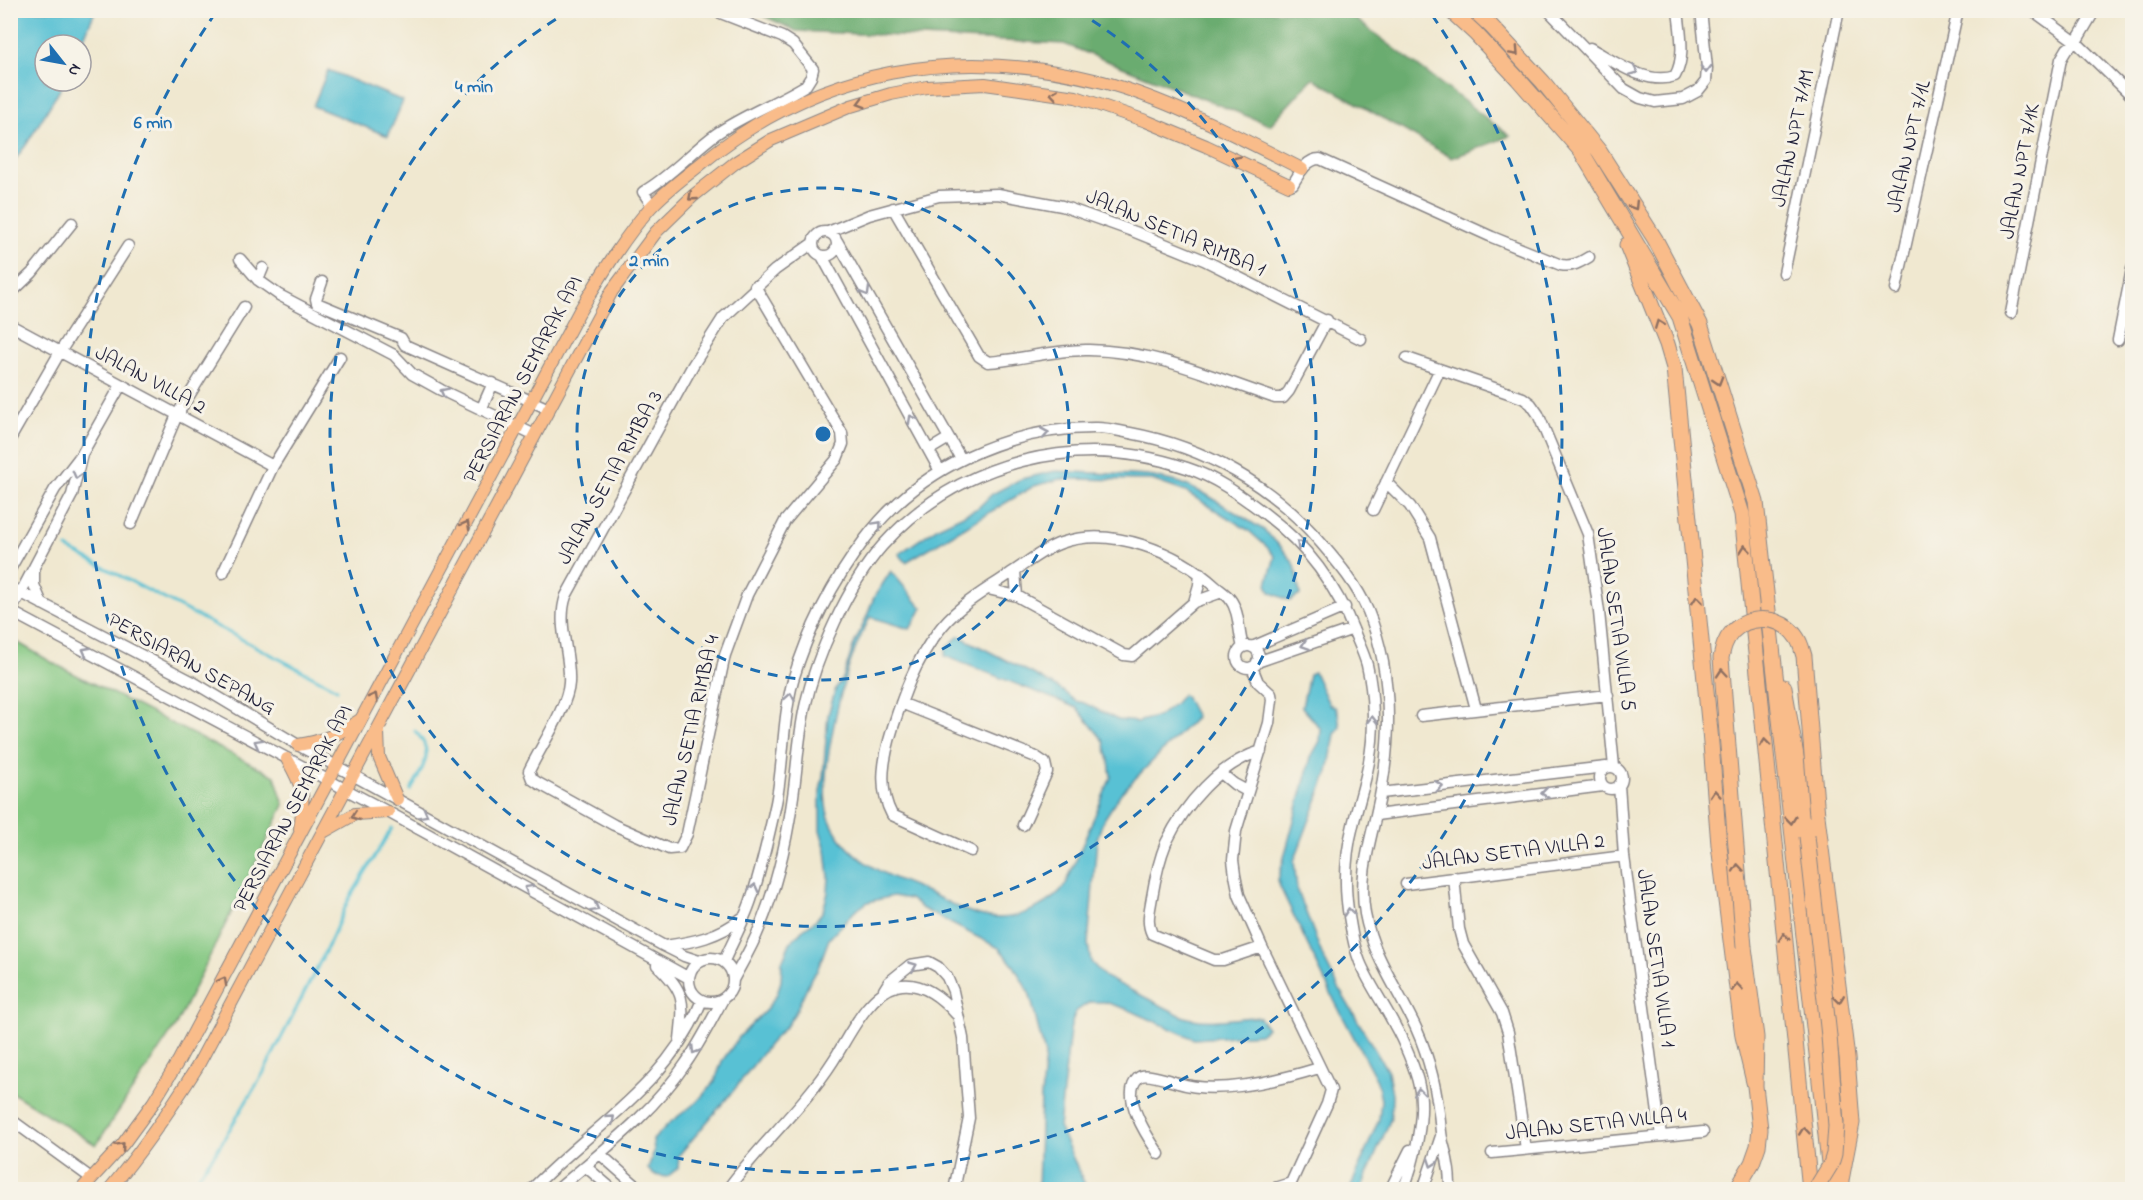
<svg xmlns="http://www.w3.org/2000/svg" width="2143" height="1200" font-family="'Indie Flower',sans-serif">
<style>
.green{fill:#83c781;stroke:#52745e;stroke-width:1.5}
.forest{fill:#6aac6f;stroke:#466755;stroke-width:1.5}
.water{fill:#58c1d4;stroke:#3d7288;stroke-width:1.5}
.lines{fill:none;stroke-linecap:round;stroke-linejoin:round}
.stream{stroke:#58c1d4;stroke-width:3}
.minor-casing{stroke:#898586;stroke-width:13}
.major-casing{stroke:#898586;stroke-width:14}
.highway-casing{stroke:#898586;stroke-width:17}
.minor{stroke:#fff;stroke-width:10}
.major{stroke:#f9bc8a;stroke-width:12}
.highway{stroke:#f9bc8a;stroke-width:15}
.highway-bridge-casing{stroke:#898586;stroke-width:17;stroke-linecap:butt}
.highway-bridge{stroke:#f9bc8a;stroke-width:15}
.oneway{stroke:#8e6f62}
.oneway2{stroke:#9c9ca7}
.ring{fill:none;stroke:#1f6fb2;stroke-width:3;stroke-dasharray:10 8}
.labels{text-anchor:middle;stroke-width:6;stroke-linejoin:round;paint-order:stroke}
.street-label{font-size:21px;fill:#22223b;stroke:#f7f3e8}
.centre{fill:#1f6fb2;stroke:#f7f3e8;stroke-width:3}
.ring-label{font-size:18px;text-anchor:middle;font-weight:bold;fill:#1f6fb2;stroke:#f7f3e8;stroke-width:6;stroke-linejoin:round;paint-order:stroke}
</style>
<rect width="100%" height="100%" fill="#f7f3e8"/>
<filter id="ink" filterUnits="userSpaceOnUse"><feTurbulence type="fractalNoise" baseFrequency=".0167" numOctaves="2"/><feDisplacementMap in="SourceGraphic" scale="12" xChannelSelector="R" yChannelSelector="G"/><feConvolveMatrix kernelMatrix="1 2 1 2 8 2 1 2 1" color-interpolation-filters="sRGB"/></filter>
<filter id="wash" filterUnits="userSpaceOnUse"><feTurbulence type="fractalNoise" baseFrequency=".008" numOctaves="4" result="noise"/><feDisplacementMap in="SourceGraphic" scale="24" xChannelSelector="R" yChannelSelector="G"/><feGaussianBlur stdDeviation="1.35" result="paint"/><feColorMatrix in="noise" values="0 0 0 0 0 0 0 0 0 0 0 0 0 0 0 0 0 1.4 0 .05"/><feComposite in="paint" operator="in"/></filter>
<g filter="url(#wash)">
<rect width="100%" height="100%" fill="#f0e8d0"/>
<path class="green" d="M10 638 53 663 275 776 284 805 176 1025 96 1145 11 1092Z"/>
<path class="forest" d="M753 11H1345L1510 136 1452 158 1313 78 1270 125 1064 44 796 31Z"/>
<path class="water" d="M11 10 95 11 81 45H45V81H65L26 145 11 165Z
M328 70 403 101 388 136 313 106Z
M1055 471 1150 476 1181 483 1207 495 1264 530 1282 548 1295 565 1300 595 1290 601 1270 592 1267 584 1275 557 1267 547 1248 530 1186 492 1152 480 1061 479 1034 486 906 562 899 554 938 527 978 508 992 494 1021 479Z
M891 571 922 608 910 629 870 617C865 628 859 639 855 650 841 685 819 775 827 811 831 827 842 843 854 853 872 870 896 879 918 888 945 899 969 917 999 918 1022 918 1053 903 1066 884L1111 777 1109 761 1104 741 1077 708 945 656 946 648 959 636 1035 675 1063 691 1075 701 1084 703 1118 720 1137 722 1159 716 1174 704 1182 695 1185 696 1196 717 1121 793 1103 821 1097 839 1088 944 1091 962 1105 977 1182 1016C1206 1025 1231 1018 1256 1017L1260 1018 1267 1028 1260 1034 1194 1039 1127 1009 1105 1002H1090L1075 1012 1070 1030 1059 1127 1087 1189H1038L1041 1097 1045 1055 1030 995 1014 966 999 948 923 909 910 899 893 896 868 902 854 912 829 939 817 971 812 976 795 1013 788 1024 769 1044 734 1090 679 1155 678 1168 667 1177 654 1175 648 1169 654 1151 653 1140 668 1124 697 1102 715 1081 722 1061 740 1036 766 1010 777 994 781 981 782 962 790 943 802 930 816 920 823 911 828 892 829 877 826 850 820 830V791L823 777 828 715 836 688 843 678 854 644 867 616 874 597Z
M1314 672 1329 704 1335 707 1338 713 1340 727 1335 734 1328 772 1294 861 1297 889 1323 957 1342 994 1388 1072 1392 1094 1391 1118 1361 1189H1350L1379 1119 1381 1100 1377 1081 1335 1002 1280 887 1278 880 1311 757 1320 741 1321 729 1302 707 1309 674Z"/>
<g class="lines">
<path class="stream" d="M10 518 12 519
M67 548 337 689
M411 790C423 767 436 752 415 731
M188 1190 216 1152 264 1072 329 944 348 901 392 828"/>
</g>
</g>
<g filter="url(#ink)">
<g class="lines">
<defs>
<path id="minor" d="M1548 10 1624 89 1640 98 1655 102 1683 99 1698 91 1706 81 1707 68 1701 10
M2032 10 2076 42 2132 96
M1590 48C1615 62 1647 86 1675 76 1686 57 1680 31 1678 10
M1289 185 1293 184C1299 174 1306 159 1320 159L1492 237 1561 265C1572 267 1579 263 1589 257
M652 205 643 192C670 177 691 152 716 134 745 114 777 103 806 85L811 77 813 69 793 44 782 37 713 10
M893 208 979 356 988 362C1021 360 1055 349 1089 350 1157 351 1212 377 1275 398H1283L1289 391 1327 320
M813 244a12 12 0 1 1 24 0a12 12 0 1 1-24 0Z
M828 232 869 215 939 196 998 194 1062 206 1135 232 1204 260 1361 339
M837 241 961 459
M822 256 940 471
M240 259 258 280 279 295 394 355 412 374 441 390 535 435
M1784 273 1839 10
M258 280 263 268
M322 282 316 299 317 303 401 338 405 345 549 409
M755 286 842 433 843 444 837 459 785 521 747 595 725 655 687 834 680 848 669 849 614 825 538 783 532 779 529 771C540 748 568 706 569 683 571 654 556 625 566 596L693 365 723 318 775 270 813 243
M1896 289 1958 10
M10 294 32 273 72 223
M2011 313 2061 59 2067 49 2076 42 2095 10
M10 325 273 466
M2118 340 2132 269
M1407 358 1523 398 1531 404 1538 414 1588 534 1599 612 1614 767
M481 410 493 383
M10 439 60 352 128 246
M929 450 949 438
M82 454 121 385
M1386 482 1410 506 1430 538 1476 709
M1373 510 1439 371
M131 524 177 415 244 307
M10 569 55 489 82 454 72 495 11 611
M34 570V585L42 604
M1015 571 1017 596
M223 573 273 466 340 357
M10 587 193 682 298 745 664 946 684 956 699 961
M988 589 1017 596 1124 655 1132 656 1194 602 1222 592
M1194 602 1199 585 1200 573
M10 611 388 812 689 978
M1237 657a11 11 0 1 1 22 0a11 11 0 1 1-22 0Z
M1252 647 1345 607
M1257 662 1353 629
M1252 667 1258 682 1271 694 1272 700 1269 723 1236 831 1233 860 1235 875 1239 895 1262 947 1331 1090 1327 1104 1291 1183 1269 1190
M901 703 1036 757 1045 763 1047 772 1023 825
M1421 716 1608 695
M1261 751C1220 763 1184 805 1166 843 1159 860 1155 879 1152 897 1150 910 1146 922 1152 934L1214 960H1223L1262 947
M1600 778a11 11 0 1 1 22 0a11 11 0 1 1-22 0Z
M1222 774 1234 784 1247 791
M1619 785 1624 856 1661 1136
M1381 793 1606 767
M1376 815 1603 786
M971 851 892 815C877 787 884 756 893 727 904 693 915 662 937 633 956 606 984 592 1011 573 1027 563 1043 549 1061 543 1112 525 1179 553 1216 587 1221 591 1227 595 1230 599 1240 612 1238 632 1243 647
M1454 877 1459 929 1463 944 1502 1013 1508 1032 1526 1149
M1406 884 1624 856
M665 946C693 942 719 937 742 918
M689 980a22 22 0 1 1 44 0a22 22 0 1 1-44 0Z
M724 961C733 941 744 921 751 900 761 870 769 835 776 803 784 763 782 720 793 680 808 630 834 580 865 539 918 468 1009 427 1097 428 1108 428 1119 431 1130 433 1205 447 1272 485 1321 543 1339 564 1357 585 1368 611 1395 677 1392 747 1376 815 1368 849 1359 879 1365 914 1373 957 1398 989 1416 1028 1431 1061 1438 1095 1441 1132 1442 1143 1447 1154 1448 1165 1450 1173 1450 1181 1450 1190
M657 965C686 992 684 1002 680 1039
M733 980C742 963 752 947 759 929 775 890 786 845 792 803 797 771 798 739 805 707 816 656 848 585 882 546 959 460 1078 431 1187 468 1215 477 1240 495 1264 513 1307 545 1336 584 1355 634 1359 644 1364 654 1367 665 1374 695 1375 731 1369 762 1365 784 1358 804 1353 825 1345 856 1344 891 1350 922 1352 935 1355 950 1360 962 1369 984 1384 1004 1395 1026 1403 1040 1416 1070 1419 1086 1426 1114 1414 1164 1403 1190
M884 990 889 982 910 965 929 962 938 967 947 977 953 991 963 1038 969 1118 954 1190
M10 1119 91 1178
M1492 1153 1703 1132
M600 1154 641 1190
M1159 1154C1149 1139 1119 1096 1138 1078 1145 1071 1169 1081 1178 1083 1219 1096 1280 1080 1319 1068
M585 1166 613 1190
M531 1190C591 1127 668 1086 702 1000
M557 1190C602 1151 652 1114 686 1063 700 1043 711 1021 723 999
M727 1190C759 1145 803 1108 833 1061 848 1038 868 993 897 986 921 980 941 997 956 1014
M1390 1190 1410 1150
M1423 1190 1441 1136"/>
<path id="major" d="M378 732 379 757 397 799
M298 745C324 741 339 734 360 720
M287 759C304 788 305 795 300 829
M325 831 355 814 388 812
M81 1190 123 1144 153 1103 179 1060 579 312C601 276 622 240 650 208 665 191 685 177 702 163 819 67 957 45 1103 82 1170 100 1240 138 1302 169
M109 1190C142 1151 170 1110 197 1067L612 291 656 232 693 196 736 162 771 140 851 106 891 94 927 87 985 84 1076 97 1146 121 1206 146 1289 185"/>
<path id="highway" d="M1450 10 1475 33 1518 79 1581 151 1680 317 1742 514 1810 1190
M1474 10 1491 26 1543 82 1599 151 1655 239 1700 324 1756 502 1832 1190
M1627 245 1667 344 1674 368 1710 731 1719 845 1743 1036 1755 1086
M1784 687 1802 790 1807 836
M1817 816 1847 1058 1852 1123 1841 1180V1190
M1736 1190 1752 1163 1758 1146 1760 1129 1755 1086 1756 1037 1744 947"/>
</defs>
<use href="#minor" class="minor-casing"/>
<use href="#major" class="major-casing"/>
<use href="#highway" class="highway-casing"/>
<use href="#minor" class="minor"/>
<use href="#major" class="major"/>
<use href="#highway" class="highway"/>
<defs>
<path id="highway-bridge" d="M1807 836 1829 1036 1836 1126 1834 1154 1831 1164 1815 1190
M1744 947 1721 658C1723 648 1725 640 1732 632 1751 613 1783 616 1797 638 1801 644 1802 650 1804 656L1817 816"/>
</defs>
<use href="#highway-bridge" class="highway-bridge-casing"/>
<use href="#highway-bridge" class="highway-bridge"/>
</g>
<defs><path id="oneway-chevron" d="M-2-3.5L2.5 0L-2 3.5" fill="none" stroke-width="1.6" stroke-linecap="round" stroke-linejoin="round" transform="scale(1.5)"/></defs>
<g class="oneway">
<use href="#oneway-chevron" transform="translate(1515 52) rotate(47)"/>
<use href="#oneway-chevron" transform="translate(1054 94) rotate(-172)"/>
<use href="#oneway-chevron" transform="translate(861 103) rotate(164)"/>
<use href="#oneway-chevron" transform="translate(1236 160) rotate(-154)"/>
<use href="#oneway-chevron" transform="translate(692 197) rotate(139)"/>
<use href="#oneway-chevron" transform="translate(1634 206) rotate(58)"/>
<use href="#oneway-chevron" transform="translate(1659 324) rotate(-111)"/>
<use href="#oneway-chevron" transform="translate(1718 381) rotate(73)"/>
<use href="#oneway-chevron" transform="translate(466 525) rotate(-61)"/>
<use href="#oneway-chevron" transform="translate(1745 549) rotate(-96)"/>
<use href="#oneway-chevron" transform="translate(1697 600) rotate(-96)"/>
<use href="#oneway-chevron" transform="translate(1722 673) rotate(-95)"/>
<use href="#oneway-chevron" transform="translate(374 697) rotate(-62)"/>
<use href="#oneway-chevron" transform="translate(1765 743) rotate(-96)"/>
<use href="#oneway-chevron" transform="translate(1715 794) rotate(-94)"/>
<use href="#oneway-chevron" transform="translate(355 816) rotate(160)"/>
<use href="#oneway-chevron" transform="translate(1791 820) rotate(84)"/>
<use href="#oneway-chevron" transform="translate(1738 868) rotate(-95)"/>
<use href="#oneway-chevron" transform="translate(1784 937) rotate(-96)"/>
<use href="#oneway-chevron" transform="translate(223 981) rotate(-62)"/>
<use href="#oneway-chevron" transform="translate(1737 987) rotate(-97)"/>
<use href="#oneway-chevron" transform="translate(1839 999) rotate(83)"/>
<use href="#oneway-chevron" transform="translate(1804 1131) rotate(-96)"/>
<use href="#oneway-chevron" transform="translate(121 1146) rotate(-49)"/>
</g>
<g class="oneway2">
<use href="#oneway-chevron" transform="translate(1706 69) rotate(89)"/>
<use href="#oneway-chevron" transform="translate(1634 71) rotate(24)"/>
<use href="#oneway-chevron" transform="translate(866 292) rotate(60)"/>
<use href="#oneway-chevron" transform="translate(444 392) rotate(-153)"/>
<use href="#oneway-chevron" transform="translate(912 419) rotate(-119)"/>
<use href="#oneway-chevron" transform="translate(1045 433) rotate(-10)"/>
<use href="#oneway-chevron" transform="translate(77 475) rotate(105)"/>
<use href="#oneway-chevron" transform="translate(878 525) rotate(-47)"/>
<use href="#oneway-chevron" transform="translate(1300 544) rotate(-136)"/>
<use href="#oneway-chevron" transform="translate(1305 645) rotate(161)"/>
<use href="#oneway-chevron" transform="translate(86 651) rotate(-152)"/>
<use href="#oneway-chevron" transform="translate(790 697) rotate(-80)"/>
<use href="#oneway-chevron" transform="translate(1372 720) rotate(-90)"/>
<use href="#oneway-chevron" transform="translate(258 743) rotate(-151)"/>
<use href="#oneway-chevron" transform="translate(1439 786) rotate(-7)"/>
<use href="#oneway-chevron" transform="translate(1545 793) rotate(173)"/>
<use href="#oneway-chevron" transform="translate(424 814) rotate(29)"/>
<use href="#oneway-chevron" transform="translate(754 888) rotate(-76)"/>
<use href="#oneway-chevron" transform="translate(528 889) rotate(-151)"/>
<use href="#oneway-chevron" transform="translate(595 908) rotate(29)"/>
<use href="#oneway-chevron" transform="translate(1349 912) rotate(-96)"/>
<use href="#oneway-chevron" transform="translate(913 966) rotate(-22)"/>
<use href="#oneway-chevron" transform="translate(695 1050) rotate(122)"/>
<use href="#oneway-chevron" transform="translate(1419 1092) rotate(-96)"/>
<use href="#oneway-chevron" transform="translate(611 1119) rotate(-41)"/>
<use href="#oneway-chevron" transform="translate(1432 1163) rotate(109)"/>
</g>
</g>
<g class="ring">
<circle cx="823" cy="434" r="246"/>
<path d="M1077 11A493 493 0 1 1 569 11"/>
<path d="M1432 15A739 739 0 1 1 214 15"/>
</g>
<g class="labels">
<g class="street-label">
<text transform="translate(1792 138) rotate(-78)" y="7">JALAN NPT 7/1M</text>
<text transform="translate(1908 146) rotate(-77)" y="7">JALAN NPT 7/1L</text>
<text transform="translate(2019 171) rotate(-79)" y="7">JALAN NPT 7/1K</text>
<text transform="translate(1176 232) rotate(23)" y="7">JALAN SETIA RIMBA 1</text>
<text transform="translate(151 379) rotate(28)" y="7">JALAN VILLA 2</text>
<text transform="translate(522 379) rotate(-62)" y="7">PERSIARAN SEMARAK API</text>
<text transform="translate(609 477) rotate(-61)" y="7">JALAN SETIA RIMBA 3</text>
<text transform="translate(1617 619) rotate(82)" y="7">JALAN SETIA VILLA 5</text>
<text transform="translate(192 663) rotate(29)" y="7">PERSIARAN SEPANG</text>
<text transform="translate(690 730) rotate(-77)" y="7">JALAN SETIA RIMBA 4</text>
<text transform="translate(292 808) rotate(-62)" y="7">PERSIARAN SEMARAK API</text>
<text transform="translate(1513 851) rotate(-7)" y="7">JALAN SETIA VILLA 2</text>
<text transform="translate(1657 958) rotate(82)" y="7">JALAN SETIA VILLA 1</text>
<text transform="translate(1596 1123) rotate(-6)" y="7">JALAN SETIA VILLA 4</text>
</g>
</g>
<circle cx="823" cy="434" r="9" class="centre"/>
<g class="ring-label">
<text x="474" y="92">4 min</text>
<text x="153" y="128">6 min</text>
<text x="649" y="266">2 min</text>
</g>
<rect width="2143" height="1200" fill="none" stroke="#f7f3e8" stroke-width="36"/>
<g transform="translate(63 63) rotate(121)"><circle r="28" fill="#f7f3e8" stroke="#a29fa3" stroke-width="1.5"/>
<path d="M0-4.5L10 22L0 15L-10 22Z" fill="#1f6fb2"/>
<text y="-9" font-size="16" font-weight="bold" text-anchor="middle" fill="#22223b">N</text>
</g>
</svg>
